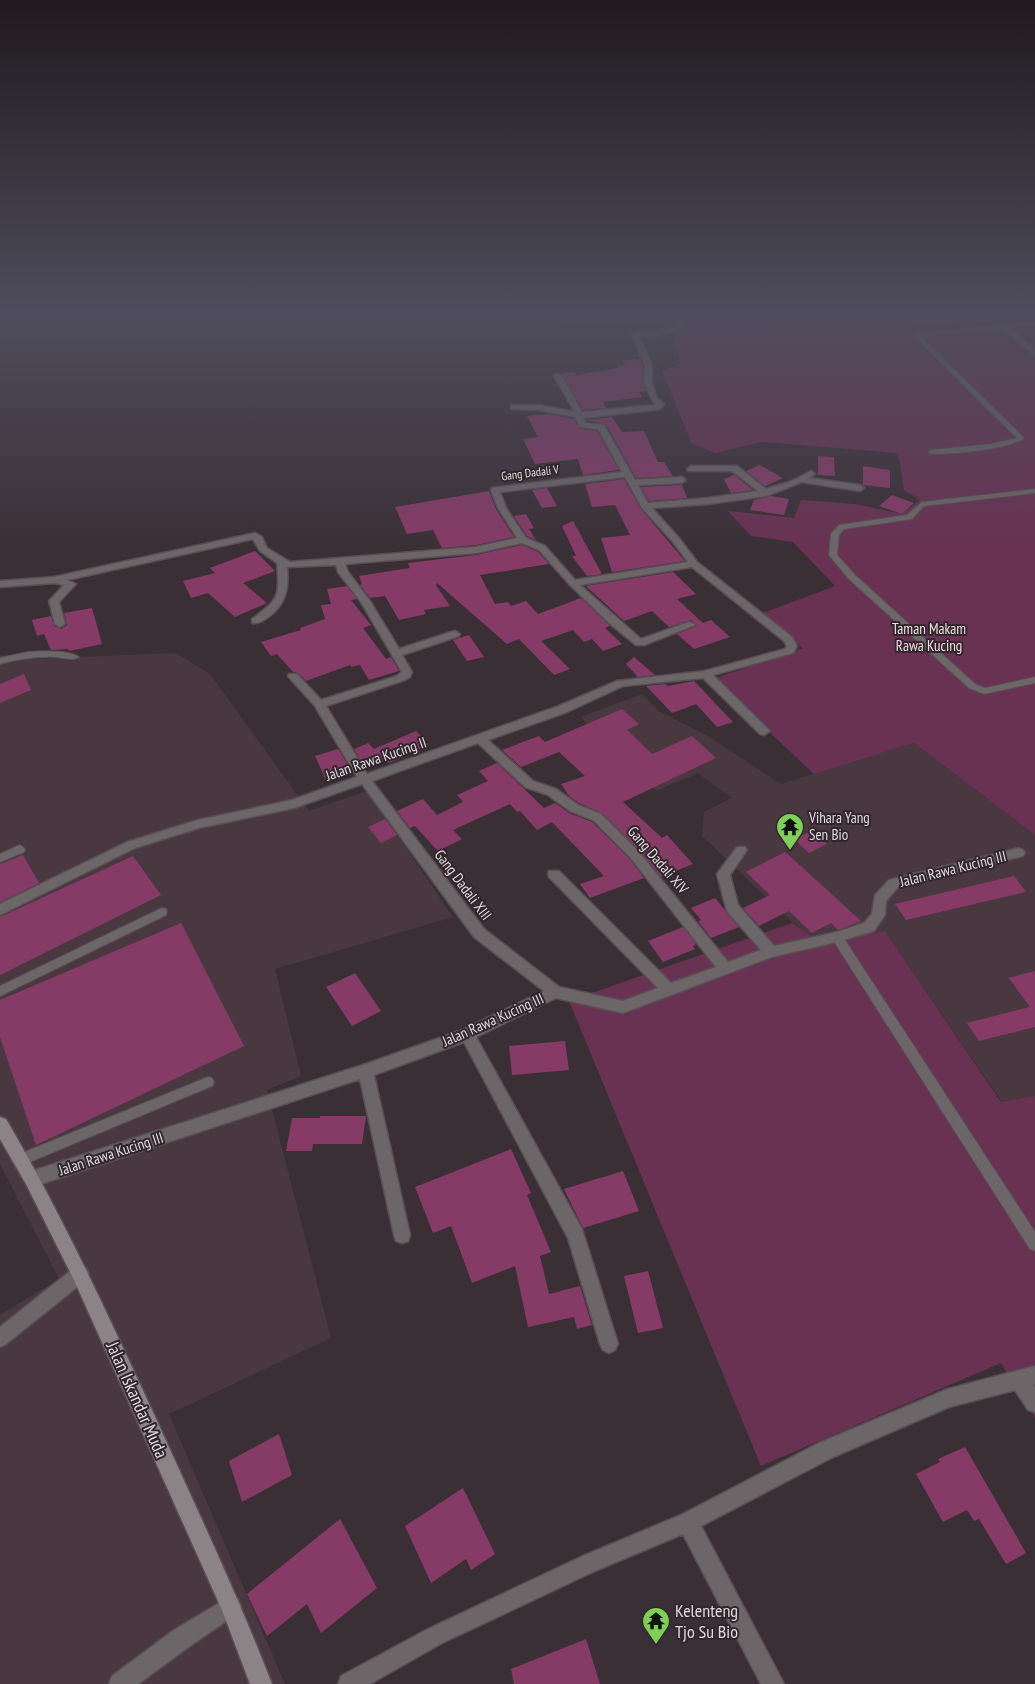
<svg xmlns="http://www.w3.org/2000/svg" width="1035" height="1684" font-family="'PT Sans Narrow',sans-serif">
<style>
.built{fill:#4a3841}
.green{fill:#693252}
.building{fill:#863b67}
.lines{fill:none;stroke-linecap:round;stroke-linejoin:round}
.lane-casing{stroke:#594e54;stroke-width:2}
.street-casing{stroke:#594e54;stroke-width:3}
.secondary-casing{stroke:#594e54;stroke-width:3}
.lane{fill:#6d6669;fill-rule:evenodd}
.street{fill:#6d6669;fill-rule:evenodd}
.secondary{fill:#8c8387;fill-rule:evenodd}
.labels{text-anchor:middle;stroke-width:4;stroke-linejoin:round;paint-order:stroke}
.far-street-label{font-size:12px;fill:#e2dade;stroke:#31262b}
.park-label{font-size:15px;fill:#f4dde8;stroke:#31262b}
.street-label{font-size:15px;fill:#e2dade;stroke:#31262b}
.poi-label{font-size:15px;fill:#e2dade;stroke:#31262b;text-anchor:start}
.near-street-label{font-size:18px;fill:#e2dade;stroke:#31262b}
.near-poi-label{font-size:18px;fill:#e2dade;stroke:#31262b;text-anchor:start}
</style>
<rect width="100%" height="100%" fill="#3b2f36"/>
<path class="built" d="M176 653 210 674 309 811 367 791 453 917 275 969 301 1076 267 1090 331 1338 169 1414 285 1684H0V1315L59 1279 0 1164V655L34 659Z
M642 694 659 711 709 737 781 784 914 743 1035 835V1096L1002 1102 885 931 819 941 792 922 702 836 704 812 732 798 698 773 656 791 581 717Z"/>
<path class="green" d="M524 313H1035V835L914 743 814 774 713 679 803 648 760 614 835 586 793 542 751 536 728 511 794 518 801 500 855 504 902 514 920 500 904 490 898 453 762 442 715 453 692 444 662 371 680 364 672 329 680 324 520 320Z
M792 923 820 941 885 931 1001 1102 1035 1096V1418L1001 1363 761 1466 569 1001Z"/>
<path class="building" d="M640 359 643 365 642 384 646 391 639 392 642 397 603 402 606 408 583 410 562 374 574 372 576 375 618 368 617 366 625 365 623 360Z
M548 414 574 419 580 429 597 431 619 470 583 475 578 459 535 464 523 439 538 437 527 416Z
M612 417 622 432 644 431 658 462H664L673 476 636 478 606 424 586 420Z
M818 456 834 457 835 476 818 475Z
M760 465 783 478 765 486 746 471Z
M863 466 890 470V488L863 485Z
M734 475 753 490 731 493 724 479Z
M624 479 641 509 685 561 612 572 601 538 630 535 615 505 592 507 585 484Z
M682 485 687 498 649 501 641 487Z
M547 488 557 506 542 508 532 490Z
M489 491 496 509 514 537 476 545 442 548 433 530 407 534 395 507Z
M892 495 914 503 902 514 879 506Z
M771 496 789 499 784 515 750 510 754 500Z
M526 514 534 528 529 529 536 540 527 536 514 516Z
M573 521 602 574 587 576 572 556H576L562 526Z
M522 545 538 552 549 564 480 575 495 604 508 602 511 606 526 601 538 614 581 598 610 626 605 628 622 644 603 651 592 639 584 642 573 630 541 641 570 669 554 675 519 639 507 644 437 583 436 585 450 606 424 610 426 614 399 620 385 596 370 598 360 585 362 584 359 576 410 568 408 563 476 555Z
M255 551 275 571 243 583 267 603 235 617 208 593 191 598 183 581 215 573 210 568Z
M673 572 696 594 677 599 703 623 711 620 730 637 694 649 677 634 697 626 691 620 669 627 652 611 624 621 586 586Z
M347 586 357 599 351 600 371 625 363 628 386 659 391 657 399 671 369 680 360 665 351 667 350 665 306 681 298 673 293 672 277 654 271 656 261 642 301 630 300 628 325 619 321 605 331 604 327 589Z
M92 608 102 644 69 651 68 649 51 650 44 634 37 636 32 620 51 616 54 626 61 629 67 625 64 613Z
M469 635 484 657 467 661 453 640Z
M634 657 655 675 638 677 626 664Z
M24 674 31 690 0 703V684Z
M694 681 733 722 717 727 696 704 672 713 646 686 665 684 668 686Z
M622 709 639 724 627 730 652 754 692 736 716 758 623 802 662 838 667 835 693 864 661 877 639 850 602 813 579 803 569 796 561 784 585 776 559 752 521 767 502 750 539 736 545 742Z
M416 731 429 745 389 763 386 760 368 768 364 766 354 749 368 743 374 749Z
M338 749 351 770 325 778 315 756Z
M497 763 544 808 555 803 569 813 592 822 629 858 644 878 590 898 580 884 604 876 552 822 537 830 520 811 517 812 510 804 453 830 462 839 438 851 415 826 410 828 397 811 423 799 437 815 463 802 457 795 488 781 479 771Z
M385 819 397 835 381 843 368 827Z
M812 831 827 844 809 853 794 839Z
M785 852 825 888 861 921 838 930 831 923 812 933 789 911 759 926 743 908 770 895 746 872Z
M23 855 39 883 0 902V864Z
M133 856 161 895 0 975V917Z
M1014 876 1026 892 906 920 895 904Z
M715 898 739 927 711 938 698 921 701 920 691 908Z
M181 923 244 1046 36 1145 0 1037V1000Z
M683 927 696 944 693 946 695 949 663 962 648 941Z
M1035 971V1027L979 1041 967 1023 1030 1007 1009 978Z
M355 973 381 1011 352 1026 326 987Z
M565 1041 569 1070 512 1075 509 1046Z
M320 1116H366L362 1144H313L312 1151H286L292 1118H320Z
M511 1149 531 1193 527 1195 551 1252 540 1256 549 1294 580 1286 592 1325 577 1329 574 1317 528 1327 515 1266 472 1283 451 1226 433 1233 415 1187Z
M623 1171 639 1211 583 1228 564 1189Z
M648 1271 663 1328 638 1333 624 1276Z
M279 1434 292 1475 242 1502 229 1461Z
M965 1447 1026 1553 1006 1564 979 1519 974 1521 967 1510 943 1522 916 1474 940 1462 938 1459Z
M463 1488 495 1554 471 1570 466 1559 431 1583 405 1526Z
M340 1519 377 1588 321 1633 307 1604 267 1636 247 1594Z
M586 1639 600 1684H514L511 1669Z"/>
<g class="lines">
<defs>
<path id="lane" d="M1008 313H1032L916 325 913 323 916 321Z
M1035 321V325L1009 327 1035 351V356L1003 328 921 337 1024 438C1010 449 947 456 929 453V451L931 450 992 444 1017 438 916 338V336L920 333Z
M1035 489V493L924 506 912 519 844 529 839 535 837 555 855 575 975 684 985 688 1035 677V683L984 694 969 688 849 579 829 555 831 534 839 525 907 515 922 502Z
M28 652C41 651 69 650 79 657 73 661 64 658 56 657 36 656 19 659 0 664V658Z
M20 845 25 849 24 852 0 862V854Z
M162 908 166 909 167 912 166 915 0 996V986Z
M837 933 841 934 1035 1232V1251L1030 1249 833 940 832 937 833 934Z
M208 1077 212 1078 214 1082 212 1086 20 1166 15 1164 14 1160 15 1156Z"/>
<path id="street" d="M689 313H696C677 335 667 334 639 336L652 365V384L657 398 664 404 660 409 583 418 586 423 604 425 635 480 682 477 686 480 682 483 638 485 648 503 708 498 758 491 732 471H688L687 469 691 466H737L766 489 792 481 811 471 815 474 809 478 860 485 864 488 860 491 802 482 766 496 708 504 652 508 679 538 697 562 792 637 797 646 793 653 713 675 770 731 764 735 760 734 703 678 623 686 567 712 488 740 533 781 556 789 578 805 601 814 638 851 728 962 761 950 727 911 717 874 737 847H745L747 850 730 875 738 905 774 946 837 932 864 923 872 914 875 895 889 880 1019 848 1023 850 1025 853 1023 856 898 887 886 901 885 915 874 931 837 942 772 957 623 1013 556 998 476 1037 582 1229 618 1344 615 1350 609 1353 603 1350 600 1344 568 1238 464 1042 374 1075 410 1235 408 1241 402 1243 396 1241 394 1235 360 1079 32 1187 26 1184 24 1179 26 1174 32 1171 366 1064 462 1030 544 991 474 937 362 784 294 808 199 828 135 848 0 915V904L127 842 198 820 292 800 357 777 315 706 288 676 289 674H297L321 700 397 676 402 672 361 602 338 572 336 565 287 567C289 589 286 605 267 618 262 621 259 624 252 623V619C279 599 280 597 277 563L260 551 253 539 67 580 76 584 59 602 65 624 60 627 55 624 49 601 64 585 55 583 0 587V581L54 577 255 533 262 537 267 548 290 562 476 547 517 538 498 508 491 490 492 488 622 472 598 429 580 427 575 417 539 410 514 409H511V405H539L575 412 554 376 558 374 562 376 582 412 655 405 644 384 645 365 632 334 635 332C662 330 669 334 689 313ZM625 477 642 508 673 542 688 562 575 580 545 546 526 538 506 508 500 492ZM522 543 539 550 570 585 609 623 636 645H644L695 625 690 622 686 623 641 639 580 585 692 567 784 641 787 646 785 649 705 671 617 681 559 706 367 774 326 706 405 680 410 677 412 672 402 655 459 636 460 634 455 631 451 632 399 649 370 601 348 572 345 564 476 553ZM478 743 525 787 548 795 570 811 593 820 630 857 716 967 671 983 559 871H549L548 874 549 877 658 988 623 1001 559 987 484 929 372 781Z
M80 1265 86 1268 89 1274 86 1280 6 1344 0 1347V1327L74 1268Z
M1035 1366V1384L1033 1385 1035 1387V1412L1028 1410 1015 1390 949 1407 833 1457 701 1526 784 1684H761L683 1534 597 1570 442 1643 370 1684H338L341 1676 428 1629 583 1556 681 1515 819 1443 948 1389Z
M231 1596 238 1599 241 1606 238 1613 190 1646 138 1684H109L112 1676 174 1630Z"/>
<path id="secondary" d="M0 1117 6 1119C61 1213 106 1311 152 1410 193 1501 236 1591 272 1684H250L222 1610 74 1280 26 1184 0 1139Z"/>
</defs>
<use href="#lane" class="lane-casing"/>
<use href="#street" class="street-casing"/>
<use href="#secondary" class="secondary-casing"/>
<use href="#lane" class="lane"/>
<use href="#street" class="street"/>
<use href="#secondary" class="secondary"/>
</g>
<linearGradient id="sky" x2="0" y2="1"><stop stop-color="#201a1e"/><stop offset="0.57" stop-color="#4f4d5d"/><stop offset="1" stop-color="#4f4d5d" stop-opacity="0"/></linearGradient>
<rect width="1035" height="549" fill="url(#sky)"/>
<defs>
<symbol id="temple-pin" viewBox="-11 -11 22 30"><path d="M0 17L-7.5 6A9.5 9.5 0 1 1 7.5 6Z" fill="#7ed053" stroke="#31262b"/><path d="M0-6L5-2H3V0L6.5 2.5H4V6H1.5V3h-3V6H-4V2.5H-6.5L-3 0V-2H-5Z" fill="#111"/></symbol>
</defs>
<g fill-rule="evenodd">
<use href="#temple-pin" x="774" y="811" width="32" height="43"/>
<use href="#temple-pin" x="640" y="1605" width="32" height="43"/>
</g>
<g class="labels">
<g class="far-street-label">
<text transform="translate(530 473) rotate(-7)" y="4">Gang Dadali V</text>
</g>
<g class="park-label">
<text x="929" y="634">Taman Makam<tspan x="929" dy="17">Rawa Kucing</tspan></text>
</g>
<g class="street-label">
<text transform="translate(376 759) rotate(-19)" y="5">Jalan Rawa Kucing II</text>
<text transform="translate(658 860) rotate(49)" y="5">Gang Dadali XIV</text>
<text transform="translate(953 869) rotate(-14)" y="5">Jalan Rawa Kucing III</text>
<text transform="translate(463 885) rotate(53)" y="5">Gang Dadali XIII</text>
<text transform="translate(493 1020) rotate(-24)" y="5">Jalan Rawa Kucing III</text>
<text transform="translate(111 1154) rotate(-18)" y="5">Jalan Rawa Kucing III</text>
</g>
<g class="poi-label">
<text x="809" y="823">Vihara Yang<tspan x="809" dy="17">Sen Bio</tspan></text>
</g>
<g class="near-street-label">
<text transform="translate(137 1400) rotate(66)" y="6">Jalan Iskandar Muda</text>
</g>
<g class="near-poi-label">
<text x="675" y="1617">Kelenteng<tspan x="675" dy="21">Tjo Su Bio</tspan></text>
</g>
</g>
</svg>
